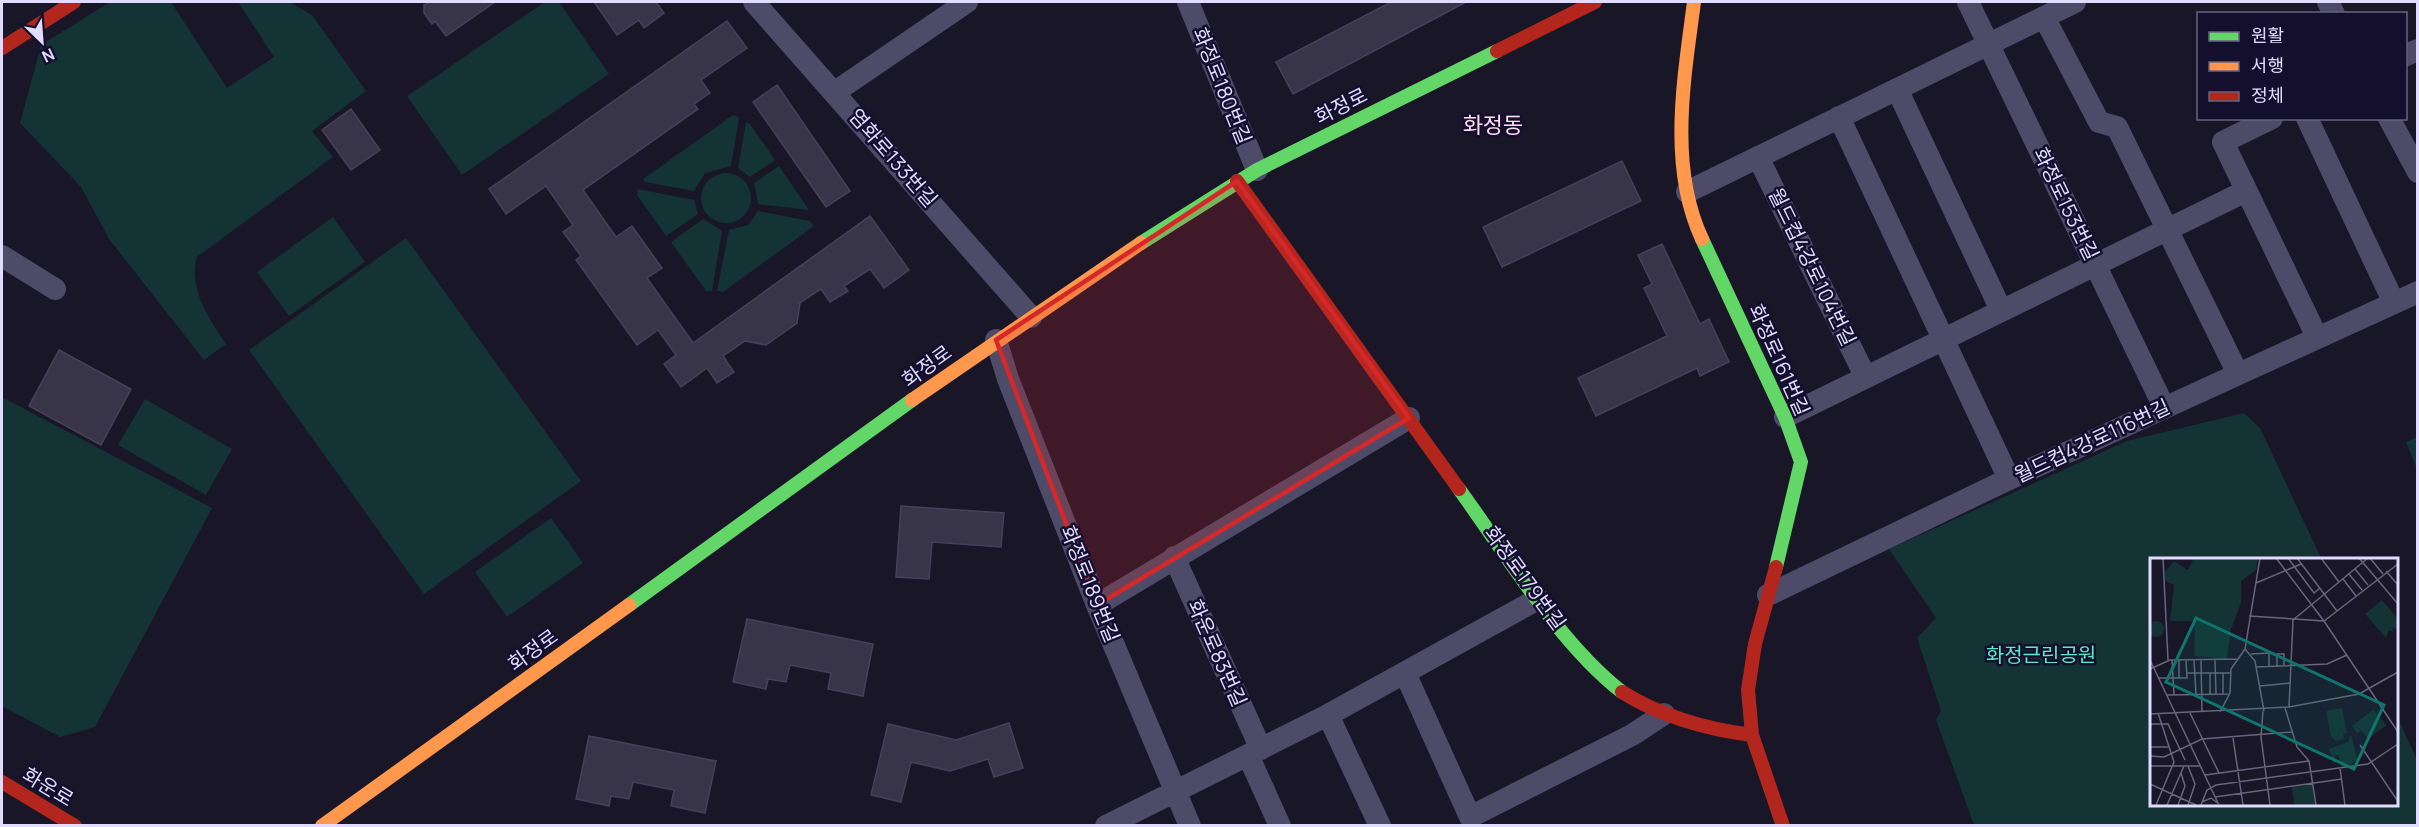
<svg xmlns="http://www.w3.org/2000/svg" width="2419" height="827" font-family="Manrope,'Noto Sans KR',sans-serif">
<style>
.green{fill:#133335}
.building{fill:#393548;stroke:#46415a;stroke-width:1.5}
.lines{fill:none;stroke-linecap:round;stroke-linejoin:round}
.street{stroke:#4d4b68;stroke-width:22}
.fast{stroke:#63d668;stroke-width:14}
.slow{stroke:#ff974d;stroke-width:14}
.jam{stroke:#b3261e;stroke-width:14}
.marked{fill:#d62828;fill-opacity:0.2;stroke:#d62828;stroke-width:4.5;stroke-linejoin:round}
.labels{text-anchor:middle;stroke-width:5;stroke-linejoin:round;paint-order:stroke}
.street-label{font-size:20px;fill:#e1dcff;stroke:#150f2e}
.park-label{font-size:20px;fill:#5deac9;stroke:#150f2e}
.quarter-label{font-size:22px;fill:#ffdef2;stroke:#150f2e}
.inset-road{fill:none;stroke:#69657d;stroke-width:1.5}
.view{fill:#0f766e;fill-opacity:0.15;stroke:#0f766e;stroke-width:3}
.inset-edge{fill:none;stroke:#e1dcff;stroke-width:3}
</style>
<rect width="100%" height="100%" fill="#191627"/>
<path class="green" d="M110 2H171L227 88 274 57 238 2H290L312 15 366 91 312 131 333 157 197 257C188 288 209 319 226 344L204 360 109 239 81 187 20 123 41 45Z
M545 2H559L609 74 462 175 407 96Z
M733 115 739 117 731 166 705 173 694 191 645 182 643 179Z
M746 122 750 124 775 160 750 177 738 168Z
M779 166 809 210 758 204 754 183Z
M701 198a25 25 0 1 1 50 0a25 25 0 1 1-50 0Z
M638 189 694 200 698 214 666 236 637 195Z
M758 211 810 221 814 226 723 292 717 291 729 230 748 225Z
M333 217 365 262 289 316 257 272Z
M703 219 722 231 712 291H706L671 242Z
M406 238 581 481 424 594 249 350Z
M2 397 212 508 95 727 60 737 2 706Z
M145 399 232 449 206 495 118 445Z
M2244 413 2260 428 2322 560H2152V804H2396L2397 716 2417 760V825H1974L1936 720 1941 711 1917 638 1936 618 1889 549 2127 441Z
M2417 437V469L2406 442Z
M551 518 583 563 507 617 475 572Z"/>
<path class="building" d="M430 2H495L446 36 435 21 432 24 424 13V5Z
M594 2H656L664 13 644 28 639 20 617 35Z
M1391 2H1466L1293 94 1276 62Z
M727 21 747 48 701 80 710 93 694 104 698 109 583 190 616 237 632 226 662 268 647 278 693 343 870 216 909 270 884 288 870 269 844 286 848 291 830 302 821 289 800 303 797 323 766 345 745 341 723 356 734 372 717 383 707 368 681 387 664 364 676 355 658 330 637 345 576 260 581 256 563 232 573 225 546 186 506 214 489 189Z
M777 85 850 191 826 207 753 102Z
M351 109 380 150 351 170 322 130Z
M1622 161 1641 201 1502 267 1483 227Z
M1662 244 1700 324 1709 319 1729 362 1700 376 1697 368 1596 416 1578 378 1667 336 1644 288 1652 284 1638 255Z
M59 350 131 389 101 445 29 406Z
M901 506 1004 513 1001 547 932 542 929 579 896 577Z
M747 619 873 644 863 696 828 689 831 673 790 665 786 682 768 679 766 689 733 682Z
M1009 723 1023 768 994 777 988 759 950 771 911 762 901 802 871 795 888 724 956 740Z
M589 736 716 761 705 813 671 806 674 790 633 782 629 799 611 796 609 806 576 799Z"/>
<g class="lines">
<path class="street" d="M754 2 1031 317
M1188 2 1257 170
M1968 2 2164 407
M2328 2 2334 14
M2044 17 2099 122 2117 127 2238 374
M2406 55 2418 50
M1897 89 2001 310
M835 92 967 2
M1839 117 2009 479
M2272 118 2223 142 2317 337
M2307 118 2394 303
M2389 118 2418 172
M1758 157 1865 376
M1687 192 2075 2
M2 256 55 289
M996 340 1008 379 1097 605 1190 826
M1785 417 2246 191
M1174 557 1261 749
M1768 595 2009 479 2418 292
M1097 605 1409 418
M1405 673 1470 817 1632 735 1664 714
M1328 715 1380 826
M1248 755 1280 826
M1106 826 1328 715 1538 599"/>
<path class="fast" d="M1702 239 1785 417 1801 462 1776 567
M1141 243 1257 170 1497 51
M1459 489C1507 555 1558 642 1622 692
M629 605 912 400"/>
<path class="slow" d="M1694 2C1684 79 1668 166 1702 239
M912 400 1141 243
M322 826 629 605"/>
<path class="jam" d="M2 48 74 2
M1497 51 1595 2
M1237 181 1459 489
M1622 692C1662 717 1705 729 1752 735L1783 826
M1752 735 1748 690 1755 644 1776 567
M2 782 75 826"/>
</g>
<path class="marked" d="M1237 181 1409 418 1097 605 996 340Z"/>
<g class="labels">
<g class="street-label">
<text transform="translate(1222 86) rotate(68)" y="7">화정로180번길</text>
<text transform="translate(1341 106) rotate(-27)" y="7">화정로</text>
<text transform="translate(893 158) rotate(49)" y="7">염화로133번길</text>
<text transform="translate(2066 204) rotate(64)" y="7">화정로153번길</text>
<text transform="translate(1812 267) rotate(64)" y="7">월드컵4강로104번길</text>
<text transform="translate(1779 360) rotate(66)" y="7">화정로161번길</text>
<text transform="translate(927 366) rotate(-36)" y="7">화정로</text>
<text transform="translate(2092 441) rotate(-25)" y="7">월드컵4강로116번길</text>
<text transform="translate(1525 578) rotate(54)" y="7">화정로179번길</text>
<text transform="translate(1090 584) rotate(68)" y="7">화정로189번길</text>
<text transform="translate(533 650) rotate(-36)" y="7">화정로</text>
<text transform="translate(1217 653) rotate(66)" y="7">화운로83번길</text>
<text transform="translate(48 787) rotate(31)" y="7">화운로</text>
</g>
<g class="park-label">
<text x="2041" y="662">화정근린공원</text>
</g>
<g class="quarter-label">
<text x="1493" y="133">화정동</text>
</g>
</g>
<g transform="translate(2150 558)">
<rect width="248" height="248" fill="#191627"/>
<path d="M44 0H108L106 12 91 23V45L81 71 77 101 45 98 44 63H20L24 27 15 23V14L24 3 38 12ZM232 42 247 60V71L242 70 244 74 239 72 236 80 215 56ZM-2 71a8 8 0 1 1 16 0a8 8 0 1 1-16 0ZM192 150 197 175 193 176 194 181 186 183 181 178 176 153ZM223 152 237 167 218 181 208 168 211 173 207 175 202 168ZM201 176 207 201 202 206 191 208 189 197H185V208L179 191 198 184ZM162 226 165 247H144L142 229Z" fill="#133335"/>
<path class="inset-road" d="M13 0 18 102M110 0 95 91 105 103 114 153M126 0 174 63 248 174M138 0 164 35 170 30M147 0 187 53M171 0 189 24M209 0 248 46M220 0 233 16M205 11 218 27M236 13 248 27M199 16 212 32M193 21 206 38M106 25 151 6M99 58 174 63 248 6M101 96 119 95V108M29 101V120M0 102 68 245M22 102 24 137M44 102 46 136M51 102 52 154M65 102 66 136M127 108V96H134V108M106 109 177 106 197 97M0 111 20 102 88 101M37 115H81M60 115V136M73 115V136M9 120H37L36 102M110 128 141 125M17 137 80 136M139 149 143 62 218 0M135 150 147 189 159 203 166 247M113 153 111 179 120 247M70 154 80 135 81 111 95 91M40 155 69 215M0 156 139 149 209 136 248 114M0 172 1 166H18L35 202M83 180 93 247M210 187 247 242M0 189H19M0 198 14 199 52 181 142 174M0 208H51M38 208 45 226 38 247M190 210 195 247M55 217 159 203M0 226 46 247M65 239 192 221M52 244 61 240 69 246M6 247 24 204 8 155M17 247 34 208M28 247 35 228 31 215M51 247 57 232 66 227 218 206 248 186"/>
<path class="view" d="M46 60 234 147 204 211 16 124Z"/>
<rect width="248" height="248" class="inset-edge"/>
</g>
<rect width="2419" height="827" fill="none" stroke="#e1dcff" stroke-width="6"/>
<rect x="2197" y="12" width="210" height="108" fill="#150f2e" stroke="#676182" stroke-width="1.5"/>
<rect x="2209" y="32" width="30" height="9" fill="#63d668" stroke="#676182" stroke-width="1.5"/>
<text x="2251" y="42" font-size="18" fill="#e1dcff">원활</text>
<rect x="2209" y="62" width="30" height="9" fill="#ff974d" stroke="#676182" stroke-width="1.5"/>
<text x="2251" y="72" font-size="18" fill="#e1dcff">서행</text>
<rect x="2209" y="92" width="30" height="9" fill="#b3261e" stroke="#676182" stroke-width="1.5"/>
<text x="2251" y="102" font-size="18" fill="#e1dcff">정체</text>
<g transform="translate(42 42) rotate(155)" stroke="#150f2e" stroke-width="4.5" paint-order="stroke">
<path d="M0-4.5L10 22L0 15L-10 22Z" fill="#e1dcff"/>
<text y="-9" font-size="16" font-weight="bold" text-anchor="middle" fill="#e1dcff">N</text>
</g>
</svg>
